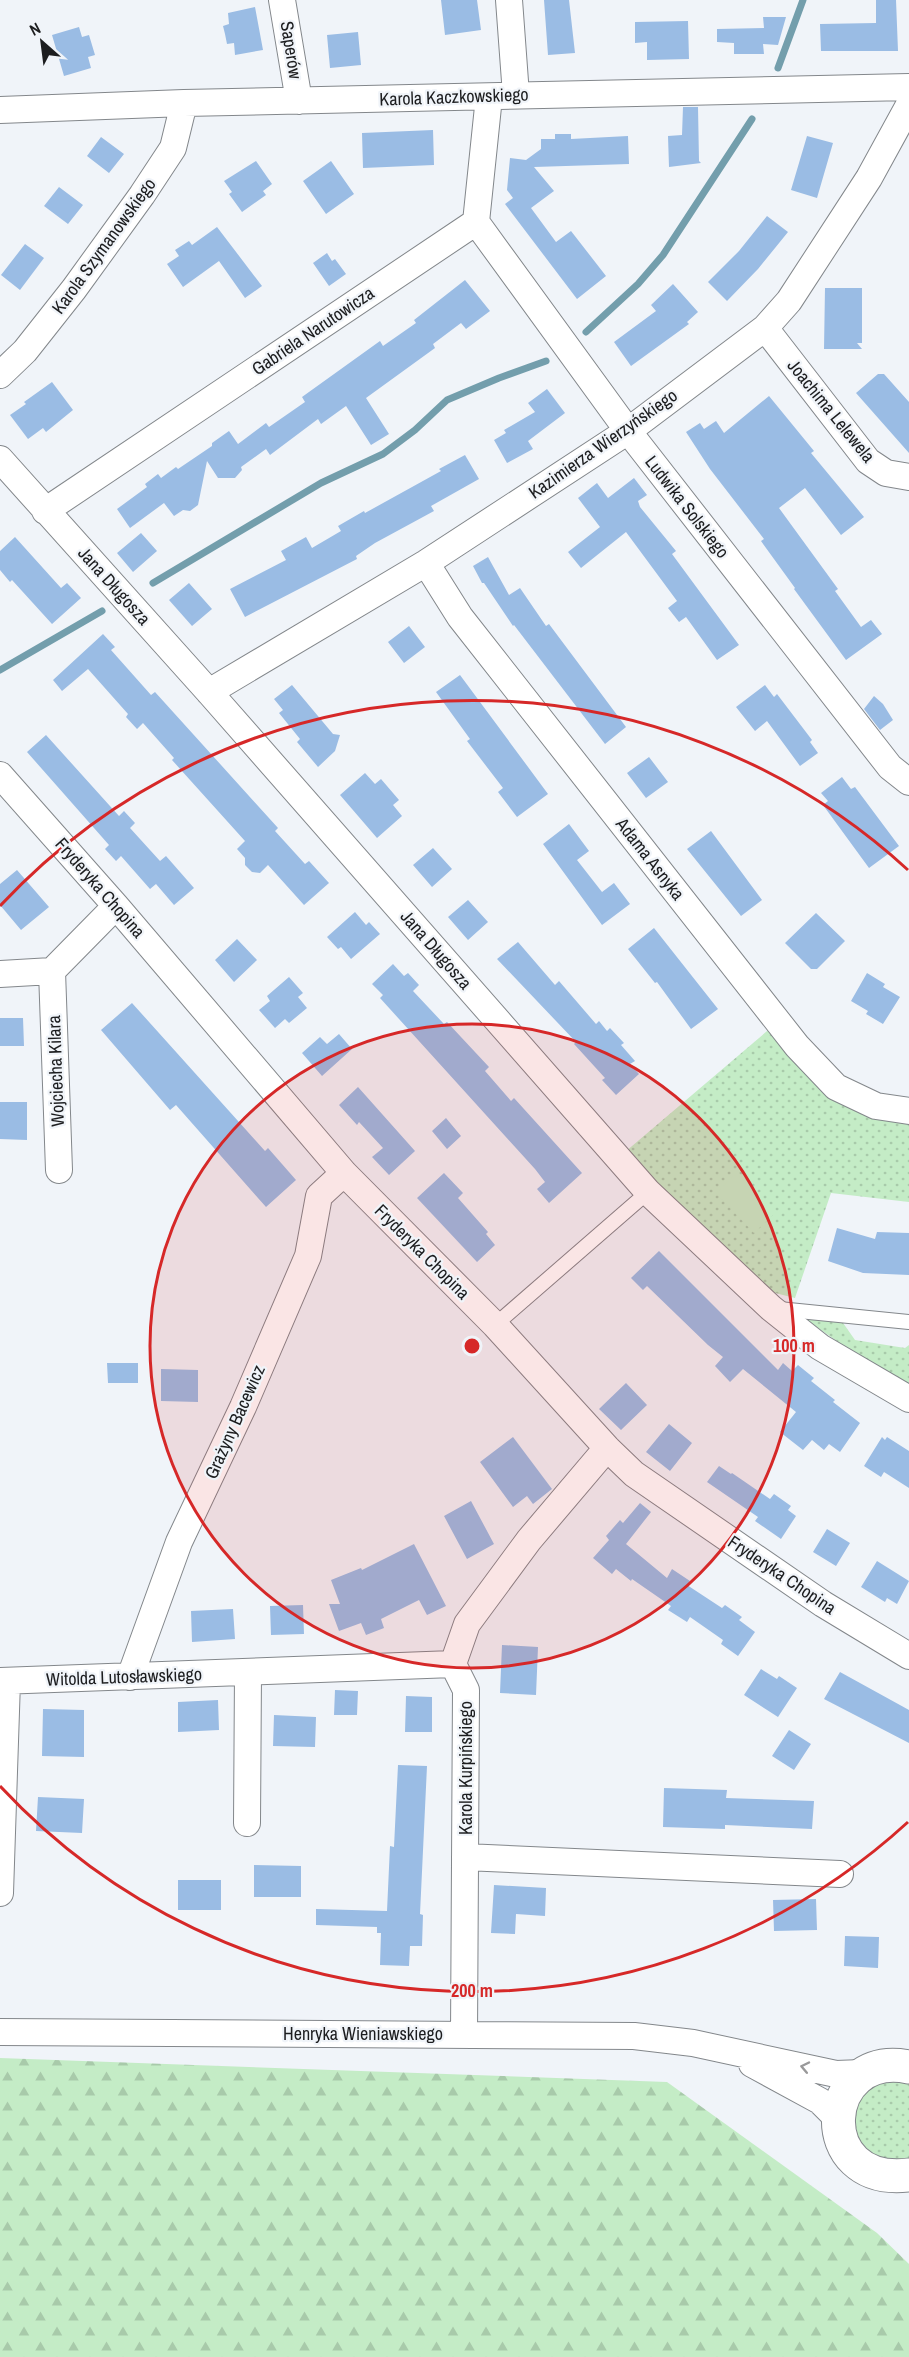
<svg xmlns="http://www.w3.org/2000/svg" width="909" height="2357" font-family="'Archivo Narrow',sans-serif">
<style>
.grass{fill:url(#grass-dots)}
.forest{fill:url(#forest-firs)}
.pitch{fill:#c4ecc6}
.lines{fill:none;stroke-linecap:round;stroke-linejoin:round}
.stream{stroke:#739eac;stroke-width:7}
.building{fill:#9abce4}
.lane-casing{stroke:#83878b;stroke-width:16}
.street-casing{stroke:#83878b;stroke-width:28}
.secondary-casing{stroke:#83878b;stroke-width:35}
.lane{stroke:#fff;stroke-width:14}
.street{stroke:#fff;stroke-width:26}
.secondary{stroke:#fff;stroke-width:33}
.oneway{stroke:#99999a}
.ring{fill:none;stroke:#d62828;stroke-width:3}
.labels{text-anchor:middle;stroke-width:4.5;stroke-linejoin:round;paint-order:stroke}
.street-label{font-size:18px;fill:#1c1d1f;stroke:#f0f4f9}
.centre{fill:#d62828;stroke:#f0f4f9;stroke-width:3}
.ring-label{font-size:18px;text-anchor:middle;font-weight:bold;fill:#d62828;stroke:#f0f4f9;stroke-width:4.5;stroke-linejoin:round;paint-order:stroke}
</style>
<defs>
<pattern id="grass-dots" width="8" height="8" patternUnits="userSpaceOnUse" patternTransform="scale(1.5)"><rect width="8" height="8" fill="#c4ecc6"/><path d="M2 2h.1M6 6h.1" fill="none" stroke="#a8caaa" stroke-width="1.8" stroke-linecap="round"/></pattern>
<pattern id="forest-firs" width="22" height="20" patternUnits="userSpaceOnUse" patternTransform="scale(1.5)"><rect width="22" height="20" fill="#c4ecc6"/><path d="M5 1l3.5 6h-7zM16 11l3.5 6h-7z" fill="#a8caaa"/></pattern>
</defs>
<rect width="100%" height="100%" fill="#f0f4f9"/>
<path class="grass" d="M773 1026 830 1092 909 1106V1202L831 1193 795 1298 759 1289 625 1152Z
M804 1318 841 1320 855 1340 905 1348 909 1345V1392Z
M909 2080V2161L892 2165 857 2145 853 2105 870 2084Z"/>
<path class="forest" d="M0 2058 667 2082 877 2233 909 2264V2357H0Z"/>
<path class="pitch" d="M736 1174 775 1213 754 1233 716 1193Z"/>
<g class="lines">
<path class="stream" d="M778 68 803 0
M586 332 638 284 663 255 752 119
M153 583 321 483 383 454 415 430 447 400 499 378 546 361
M0 670 102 611"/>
</g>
<path class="building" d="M441 0H477L481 30 445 35Z
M544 0H569L575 53 548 55Z
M876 0H896L898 51H821L820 24 876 23Z
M255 7 263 50 235 55 234 43 227 44 225 34 223 26 229 24 228 13Z
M763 17H786L778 45 763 44 764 54H734V43L717 42V29L764 28Z
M688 21 689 59 647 60V42L635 43V22Z
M79 27 82 37 89 35 95 55 88 57 91 68 64 76 52 35Z
M358 32 361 65 330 68 327 35Z
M683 107H698L699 161 701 163 669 167 668 136 682 135Z
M433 130 434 165 363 168 362 133Z
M555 134H571V139L628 136 629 164 534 167 554 191 531 208 556 242 571 231 606 276 577 299 505 204 513 198 507 190 510 158 526 160 541 149V139H555Z
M807 136 833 143 817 198 791 190Z
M101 137 124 154 109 173 87 156Z
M256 161 272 184 263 191 266 195 242 212 229 194 232 192 224 181Z
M331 161 354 194 326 214 303 181Z
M59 187 83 205 68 224 44 206Z
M767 216 788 232 758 269 727 301 708 282 739 251Z
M217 227 262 286 245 298 219 261 183 287 167 264 179 256 175 250 189 241 192 245Z
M25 244 44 258 20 290 1 275Z
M327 253 332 261 335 259 346 274 329 286 313 263Z
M465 280 490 311 466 329 461 323 433 344 435 348 366 398 389 434 371 445 346 406 321 424 318 419 270 455 266 449 241 467 242 470 235 478H218L207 461 198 505 190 511 183 510 174 516 164 503 130 528 117 509 147 487 145 484 158 474 161 478 176 467 178 469 212 446V443L229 431 238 444 266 423 269 427 305 402 302 397 380 341 383 346 416 323 414 320Z
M673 284 698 312 687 322 689 324 631 366 614 342 656 311 651 305Z
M825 288H862V343H857L862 349H824Z
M878 374H884L909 402V453L856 393Z
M52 382 73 410 46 432 43 428 28 439 10 415 26 404 24 402Z
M547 389 565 413 528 441 533 449 507 463 494 440 506 433 504 430 535 412 528 403Z
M769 396 814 451 811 453 864 517 841 535 805 488 779 508 838 589 835 591 861 627 871 620 882 634 846 660 794 589 795 588 761 541 764 539 710 469 686 432 700 423 704 429 716 421 724 433Z
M465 455 479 479 431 506 434 511 375 543 356 556 357 559 245 617 230 589 286 560 281 551 306 537 312 548 341 531 338 526 364 511 365 513 441 471 439 469Z
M634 478 647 495 638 501 640 507 676 551 672 554 739 645 717 660 686 617 679 622 668 608 677 601 626 532 581 568 568 552 600 527 578 498 597 483 608 498Z
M141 533 157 551 133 572 117 553Z
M15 537 61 588 67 583 81 598 52 624 12 580 10 582 0 570V551Z
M488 557 509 595 520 588 546 626 549 624 626 727 605 744 514 625 513 626 484 583H482L473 566Z
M189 583 212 609 192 626 169 600Z
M409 626 425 647 404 663 388 642Z
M103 634 115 647 111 650 151 695 155 692 278 828 275 831 305 864 309 861 329 883 304 905 268 865 260 873 252 872 245 865V858L237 849 245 841 172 760 174 758 143 723 137 729 126 717 128 714 88 669 62 691 53 680Z
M460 675 548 794 517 817 498 792 503 788 467 741 470 739 436 692Z
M292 685 333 734 340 735 335 751 318 767 297 742 300 739 279 713 283 710 274 699Z
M765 685 774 697 777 694 812 740 810 742 818 753 800 766 767 721 755 731 736 707Z
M874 696 883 704 893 720 880 730 864 709Z
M46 735 119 816 124 811 135 823 130 828 160 861 166 856 194 888 174 905 156 884 150 889 121 856 116 861 105 849 109 845 27 752Z
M649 757 668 782 646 798 627 773Z
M365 773 375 784 381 779 399 800 393 805 402 816 377 838 340 795Z
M842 777 851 789 855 787 899 846 869 868 823 805 828 801 821 793Z
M569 824 589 851 577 860 602 892 614 883 630 904 602 925 543 844Z
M711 831 762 900 741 916 687 849Z
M433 848 452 869 432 887 413 865Z
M17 870 49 907 21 930 0 905V884Z
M468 900 488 922 468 940 448 917Z
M355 912 366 925 369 922 380 934 351 959 341 947 338 949 327 937Z
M816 913 845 941 817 969H811L785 943Z
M654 928 718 1009 691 1029 657 982 655 983 628 949Z
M237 939 257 960 234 982 215 960Z
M518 942 555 985 559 981 596 1024 599 1021 607 1031 610 1028 624 1043 621 1045 635 1061 630 1064 639 1074 616 1095 602 1080 605 1078 574 1044 576 1042 497 959Z
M393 964 404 976 408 973 419 985 413 991 444 1024 447 1022 489 1067 485 1071 511 1101 514 1098 582 1173 549 1203 537 1189 545 1182 535 1169 380 998 383 995 372 984Z
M867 973 885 984 883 987 900 997 883 1024 866 1014 868 1011 851 1001Z
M289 977 303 993 298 997 307 1008 289 1023 285 1019 275 1028 259 1010 270 1001 267 996Z
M132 1003 265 1151 268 1148 296 1180 266 1207 176 1105 170 1110 101 1030Z
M0 1018H23L24 1046H0Z
M339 1034 352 1049 322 1076 302 1053 320 1037 327 1044Z
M358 1087 415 1151 389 1175 372 1157 383 1148 359 1122 357 1125 339 1105Z
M0 1102H27V1140L0 1139Z
M446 1118 461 1136 447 1149 432 1131Z
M444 1173 463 1193 458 1198 488 1232 486 1234 495 1245 477 1262 417 1198Z
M837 1228 875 1239 877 1232 909 1233V1275L863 1273 828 1261Z
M659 1251 778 1370 783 1363 792 1371 798 1365 814 1378 811 1381 835 1400 833 1402 860 1423 840 1452 829 1444 824 1450 812 1440 803 1450 780 1432 796 1412 743 1369 730 1382 715 1366 723 1357 708 1345 647 1286 643 1290 631 1278Z
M107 1363H138V1383H108Z
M161 1369 198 1370V1402L161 1401Z
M626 1383 647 1405 621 1430 599 1409Z
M669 1424 692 1443 670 1471 646 1452Z
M513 1437 552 1489 533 1504 527 1496 513 1507 480 1462Z
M882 1437 885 1440 887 1437 909 1451V1488L884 1472 881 1477 864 1466Z
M719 1466 731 1474 732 1473 770 1499 774 1494 791 1506 788 1510 796 1516 781 1539 755 1521 758 1517 707 1482Z
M471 1501 494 1544 467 1559 444 1516Z
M640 1503 651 1512 626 1544 667 1578 672 1569 690 1581 687 1585 722 1608 725 1605 742 1617 739 1620 755 1632 738 1656 721 1644 723 1640 690 1617 687 1622 668 1610 671 1606 632 1579 631 1581 616 1569 612 1574 593 1558 609 1540 606 1536 620 1520 623 1523Z
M827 1529 850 1543 836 1566 813 1552Z
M414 1544 446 1606 427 1615 419 1600 381 1619 384 1628 366 1635 361 1623 339 1631 329 1604H340L331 1580 361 1568 362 1570Z
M877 1561 909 1581 897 1604 887 1598 885 1602 861 1587Z
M303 1605 304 1634 271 1635 270 1606Z
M233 1609 235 1639 192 1642 191 1611Z
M502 1645 538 1647 536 1695 500 1693Z
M761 1669 777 1679 779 1676 797 1688 778 1717 744 1695Z
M840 1672 909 1710V1743L824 1699Z
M335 1690 358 1691 357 1715H334Z
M406 1696 432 1697V1732H405Z
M218 1700 219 1730 178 1732V1702Z
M43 1709 84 1710V1757L42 1756Z
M274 1715 316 1717 315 1747 273 1746Z
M789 1730 811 1744 794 1770 772 1756Z
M398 1765 427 1766 420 1914 423 1915 422 1946H410L409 1966 380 1965 381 1933H377V1927L316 1925V1909L387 1911 390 1846 394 1847Z
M664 1788 727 1790 726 1798 814 1801 812 1829 725 1825V1829L663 1827Z
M38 1797 84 1799 82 1833 36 1831Z
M254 1865 301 1866V1897H254Z
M178 1880H221V1910H178Z
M494 1885 546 1888 545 1916 516 1914 515 1934 491 1933Z
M816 1899 817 1930 774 1931 773 1900Z
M845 1936 879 1937 878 1968 844 1966Z"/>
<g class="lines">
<defs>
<path id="lane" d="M779 1309 909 1322
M495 1325 648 1192"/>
<path id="street" d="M282 0 299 101
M509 0 516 95
M0 110 184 103 909 87
M476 222 628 431 890 767 909 782
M765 328 868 461 886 473 909 477
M0 375 25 351 74 289 142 195 173 148 184 103
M0 459 209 692 648 1192 771 1308 820 1347 909 1399
M45 511 476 222 489 97
M426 563 460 617 797 1046 836 1087 876 1106 909 1111
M209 692 426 563 628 431 765 328 789 301 869 178 909 105
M0 775 116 906 344 1173 495 1325 607 1448 634 1474 823 1604 909 1656
M52 971 116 906
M0 974 52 971 59 1170
M130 1677 179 1542 243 1407 308 1256 319 1196 344 1173
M0 1681 453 1664
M247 1823 248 1673
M465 1857 840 1874
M0 1893 7 1681
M0 2032 634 2036 693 2043 836 2074 862 2073
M464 2035 466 1690 453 1664 467 1624 529 1540 607 1448
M752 2064 820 2101 837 2118"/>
<path id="secondary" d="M909 2067C820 2049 810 2187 909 2175"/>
</defs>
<use href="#lane" class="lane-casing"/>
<use href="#street" class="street-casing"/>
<use href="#secondary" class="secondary-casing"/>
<use href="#lane" class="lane"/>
<use href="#street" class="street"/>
<use href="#secondary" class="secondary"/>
</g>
<defs><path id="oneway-chevron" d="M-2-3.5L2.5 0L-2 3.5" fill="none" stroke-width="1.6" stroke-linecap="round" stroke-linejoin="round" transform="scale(1.5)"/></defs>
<use class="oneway" href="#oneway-chevron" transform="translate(805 2067) rotate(-168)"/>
<circle cx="472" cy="1346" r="322" fill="#d62828" fill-opacity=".12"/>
<g class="ring">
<circle cx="472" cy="1346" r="322"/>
<path d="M908 1822A645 645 0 0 1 0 1786M0 906A645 645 0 0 1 908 870"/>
</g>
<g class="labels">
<g class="street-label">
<text transform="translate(291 50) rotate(81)" y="6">Saperów</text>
<text transform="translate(454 97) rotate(-2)" y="6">Karola Kaczkowskiego</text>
<text transform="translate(104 246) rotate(-54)" y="6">Karola Szymanowskiego</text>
<text transform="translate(313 331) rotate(-34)" y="6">Gabriela Narutowicza</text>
<text transform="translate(831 411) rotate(51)" y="6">Joachima Lelewela</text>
<text transform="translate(603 444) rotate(-35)" y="6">Kazimierza Wierzyńskiego</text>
<text transform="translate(687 507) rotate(52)" y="6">Ludwika Solskiego</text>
<text transform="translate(114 586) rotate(48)" y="6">Jana Długosza</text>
<text transform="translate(650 859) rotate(52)" y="6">Adama Asnyka</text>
<text transform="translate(100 888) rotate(49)" y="6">Fryderyka Chopina</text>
<text transform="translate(436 950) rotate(49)" y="6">Jana Długosza</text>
<text transform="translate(56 1071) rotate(-92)" y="6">Wojciecha Kilara</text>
<text transform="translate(422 1252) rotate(45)" y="6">Fryderyka Chopina</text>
<text transform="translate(235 1422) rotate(-66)" y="6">Grażyny Bacewicz</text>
<text transform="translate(782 1575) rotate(34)" y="6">Fryderyka Chopina</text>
<text transform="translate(124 1677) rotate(-2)" y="6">Witolda Lutosławskiego</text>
<text transform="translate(466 1768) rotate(-90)" y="6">Karola Kurpińskiego</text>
<text x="363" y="2040">Henryka Wieniawskiego</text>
</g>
</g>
<circle cx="472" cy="1346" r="9" class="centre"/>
<g class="ring-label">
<text x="794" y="1352">100 m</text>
<text x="472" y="1997">200 m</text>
</g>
<g transform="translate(42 42) rotate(332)" stroke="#f0f4f9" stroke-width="4.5" paint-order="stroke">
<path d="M0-4.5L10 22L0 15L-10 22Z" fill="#1c1d1f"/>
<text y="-9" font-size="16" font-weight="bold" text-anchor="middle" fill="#1c1d1f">N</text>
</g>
</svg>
